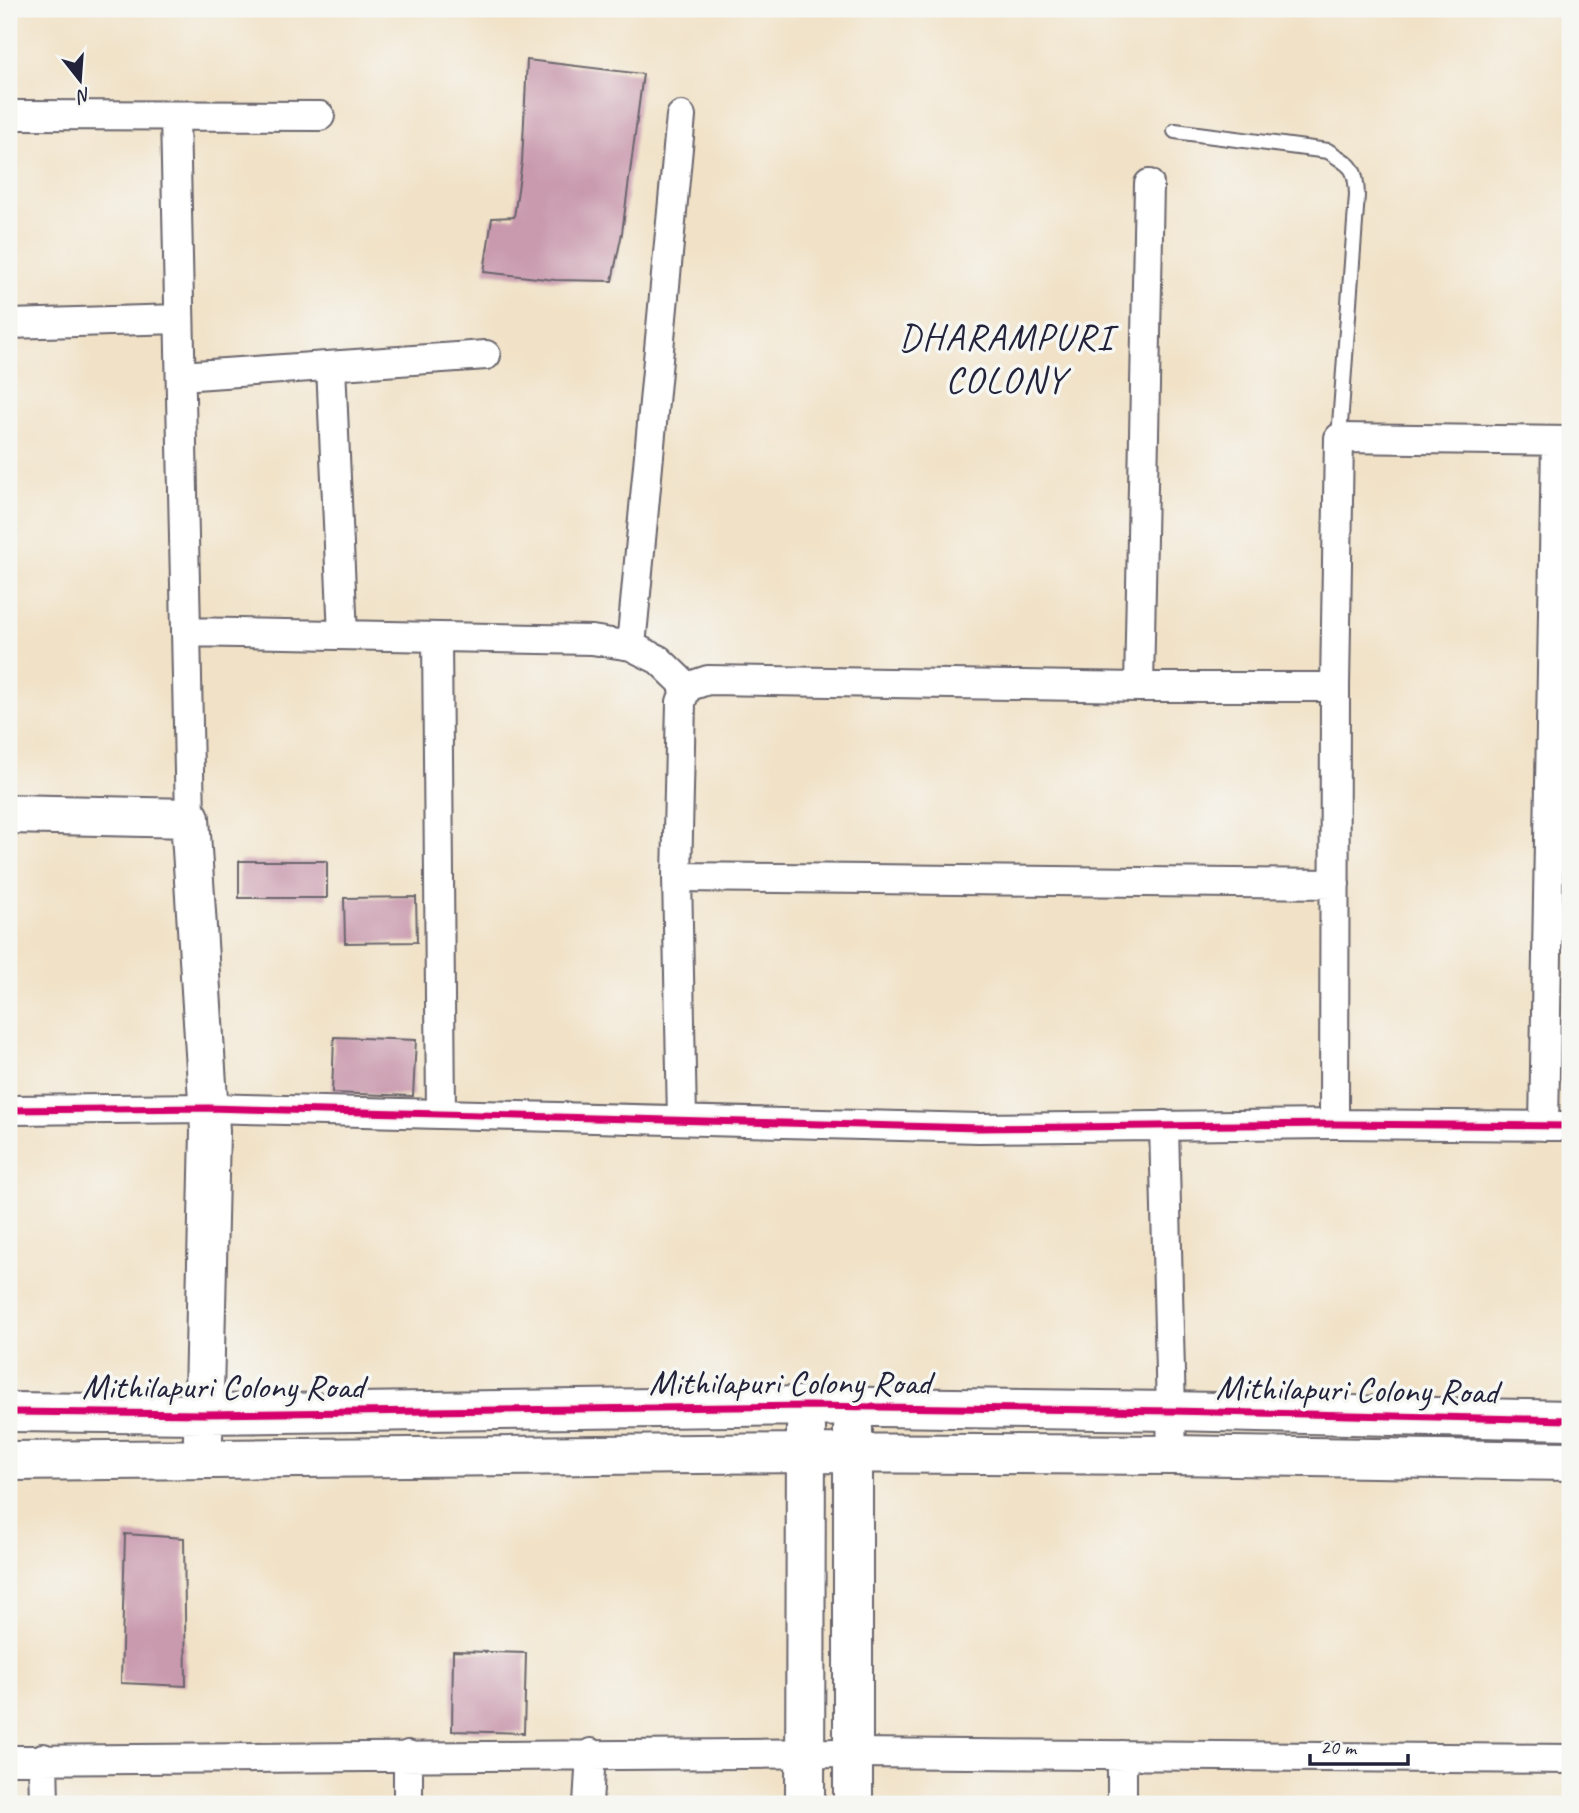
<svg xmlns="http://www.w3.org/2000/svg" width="1579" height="1813" font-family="Caveat,sans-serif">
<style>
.building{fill:#c99aad}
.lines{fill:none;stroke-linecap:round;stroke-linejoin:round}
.lane-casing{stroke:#6a656c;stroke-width:18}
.street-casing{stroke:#6a656c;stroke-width:32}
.secondary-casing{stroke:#6a656c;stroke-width:42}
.lane{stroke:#fff;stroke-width:14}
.street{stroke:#fff;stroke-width:28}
.secondary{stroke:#fff;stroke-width:38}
.cycleway-casing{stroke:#f6f6f2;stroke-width:11}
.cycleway{stroke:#d6006c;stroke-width:7}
.labels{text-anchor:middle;stroke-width:7;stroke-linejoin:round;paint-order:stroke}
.street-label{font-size:35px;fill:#22223b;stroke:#f6f6f2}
.neighbourhood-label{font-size:37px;letter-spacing:2px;fill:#22223b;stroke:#f6f6f2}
</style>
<rect width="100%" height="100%" fill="#f6f6f2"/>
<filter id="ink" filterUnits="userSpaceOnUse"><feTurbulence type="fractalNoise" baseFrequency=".0143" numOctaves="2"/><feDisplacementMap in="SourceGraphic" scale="14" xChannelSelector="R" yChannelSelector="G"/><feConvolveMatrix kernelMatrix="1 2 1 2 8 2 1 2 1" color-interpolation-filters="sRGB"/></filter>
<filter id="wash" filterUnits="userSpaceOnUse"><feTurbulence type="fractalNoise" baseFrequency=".00686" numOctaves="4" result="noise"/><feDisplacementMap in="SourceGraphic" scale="28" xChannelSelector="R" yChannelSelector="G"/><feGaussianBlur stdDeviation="1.57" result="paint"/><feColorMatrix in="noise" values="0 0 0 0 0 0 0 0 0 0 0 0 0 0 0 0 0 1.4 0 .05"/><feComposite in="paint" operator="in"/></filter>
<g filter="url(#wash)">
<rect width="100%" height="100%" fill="#f1e2c7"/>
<g id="blocks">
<path class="building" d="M527 60 643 74 622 233 612 281 555 280 484 272 492 218 514 217 522 162Z
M239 861H327V898H239Z
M416 897 417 942 345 943 344 898Z
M334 1037 416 1040 413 1096 332 1093Z
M125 1534 184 1538 186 1686 121 1683Z
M453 1651 526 1653 524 1733 452 1731Z"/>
</g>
</g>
<g filter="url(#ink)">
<use href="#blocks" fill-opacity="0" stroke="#6a656c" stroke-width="2"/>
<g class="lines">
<defs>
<path id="lane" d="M1175 131 1328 151C1351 166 1356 166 1357 195L1339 438"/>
<path id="street" d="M9 115 320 116
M175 116 190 818
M9 324 179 319
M331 366 343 635
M181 376 486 355
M186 632 592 640 631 646 659 660 687 687
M437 637 441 1114
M631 646 681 116
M1139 687 1149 184
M1335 687 1339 438 1570 441
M677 877 1335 884
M9 1110 208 1108 979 1128 1334 1124 1570 1126
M682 1119 677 877 681 702 687 687 708 680 1139 687H1335L1334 1124
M1164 1125 1172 1455
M1544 1126 1556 441
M1122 1755V1804
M43 1758 44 1804
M9 1760 853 1753 1570 1759
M408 1804V1755
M588 1804 591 1753"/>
<path id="secondary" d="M9 814 190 818 210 1131 203 1439
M9 1412 204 1414 806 1406 1172 1411 1570 1420
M853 1428V1804
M9 1461 806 1453 1172 1455 1570 1461
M805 1804 806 1428"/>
</defs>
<use href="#lane" class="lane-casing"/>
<use href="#street" class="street-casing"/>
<use href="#secondary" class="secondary-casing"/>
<use href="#lane" class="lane"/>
<use href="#street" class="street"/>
<use href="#secondary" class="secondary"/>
<defs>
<path id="cycleway" d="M9 1110 208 1108 979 1128 1334 1124 1570 1126
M9 1412 204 1414 806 1406 1172 1411 1570 1420"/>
</defs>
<use href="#cycleway" class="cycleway-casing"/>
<use href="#cycleway" class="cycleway"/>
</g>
</g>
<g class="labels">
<g class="street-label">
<text x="790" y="1394">Mithilapuri Colony Road</text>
<text x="223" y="1398">Mithilapuri Colony Road</text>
<text transform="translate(1357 1389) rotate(1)" y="12">Mithilapuri Colony Road</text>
</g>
<g class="neighbourhood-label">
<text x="1006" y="349">DHARAMPURI<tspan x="1006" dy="43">COLONY</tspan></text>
</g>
</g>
<rect width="1579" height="1813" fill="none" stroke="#f6f6f2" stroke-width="35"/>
<g transform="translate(80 80) rotate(163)" stroke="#f6f6f2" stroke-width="5" paint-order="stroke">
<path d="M0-5L12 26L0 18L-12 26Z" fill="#22223b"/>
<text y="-10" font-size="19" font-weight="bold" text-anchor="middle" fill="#22223b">N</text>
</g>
<path d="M1310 1754v10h98v-10" fill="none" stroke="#22223b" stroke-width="3.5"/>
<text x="1320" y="1754" font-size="21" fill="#22223b" stroke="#f6f6f2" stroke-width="5" paint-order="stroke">20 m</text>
</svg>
